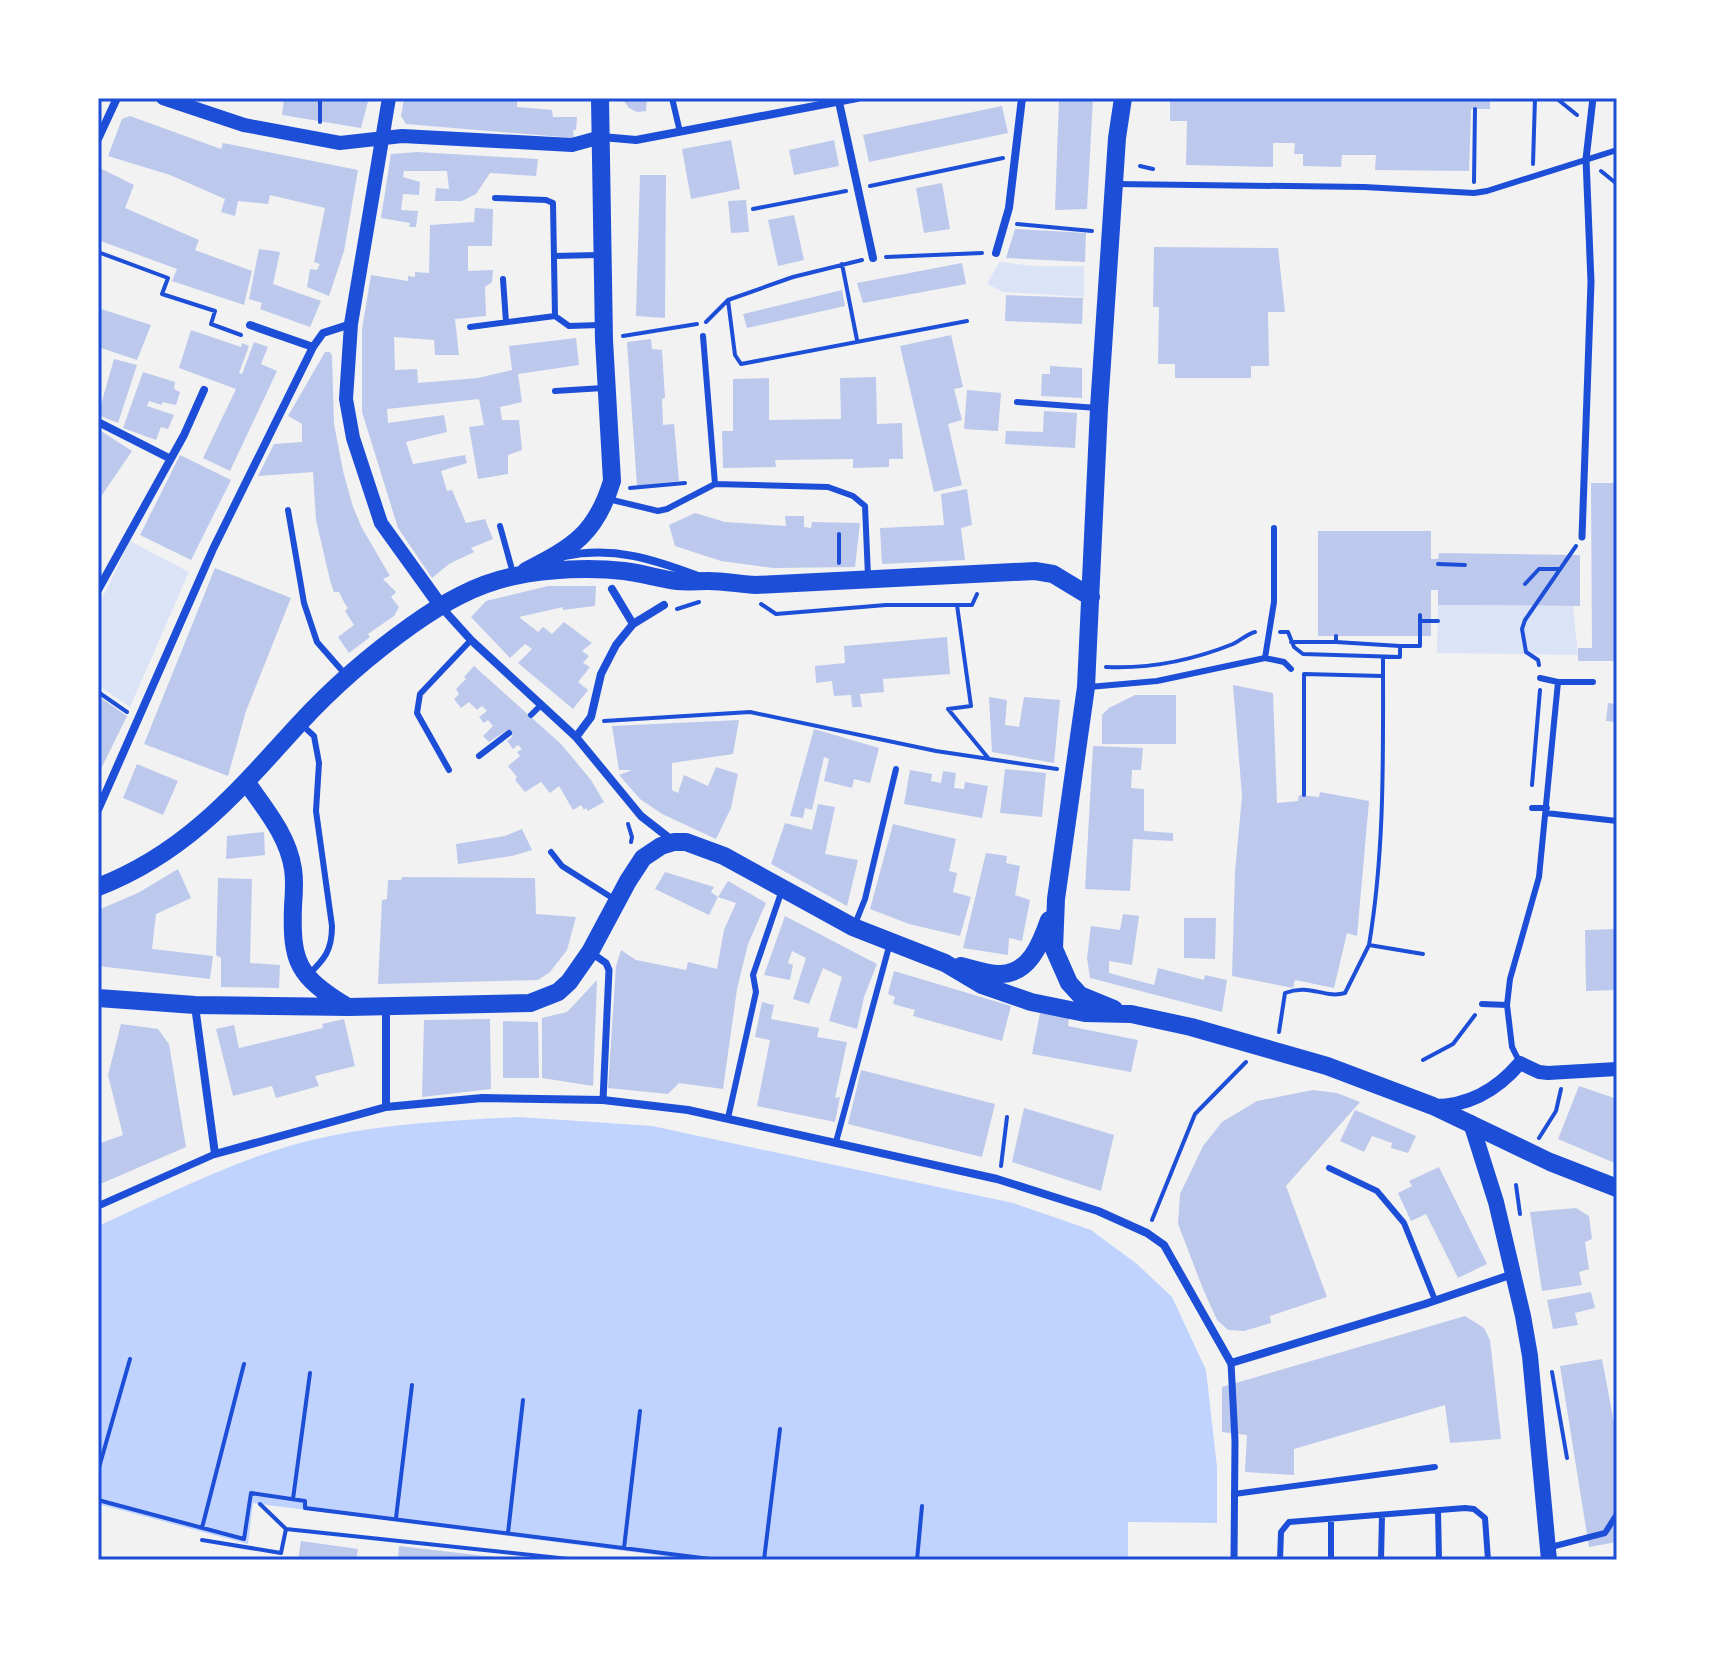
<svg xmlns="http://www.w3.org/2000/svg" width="1715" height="1658" font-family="'Fira Sans',sans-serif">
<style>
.green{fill:#dbe4f7}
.water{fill:#bfd3fe}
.building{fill:#bdc9ec}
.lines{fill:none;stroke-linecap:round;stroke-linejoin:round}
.path{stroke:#1d4ed8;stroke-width:4}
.service{stroke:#1d4ed8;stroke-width:6}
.pedestrian{stroke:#1d4ed8;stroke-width:7}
.minor{stroke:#1d4ed8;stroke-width:8}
.tertiary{stroke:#1d4ed8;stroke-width:14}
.secondary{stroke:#1d4ed8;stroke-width:16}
.primary{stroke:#1d4ed8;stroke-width:18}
.neatline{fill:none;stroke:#1d4ed8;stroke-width:3}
</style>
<rect width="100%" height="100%" fill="#f2f2f2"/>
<path class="green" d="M999 262 1033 266H1084V297L1003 292 987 284Z
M130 541 189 572 130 707 98 685V607Z
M1438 605 1573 606 1578 655 1437 653Z"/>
<path class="water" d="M518 1117 652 1126 1013 1203 1091 1230 1137 1264 1172 1297 1206 1370 1217 1467V1523L1128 1522V1560H695L253 1503 248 1544 98 1504V1226C173 1192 249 1152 330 1136 393 1123 455 1120 518 1117Z"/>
<path class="building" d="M284 98H369L361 128 282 115Z
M404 98 517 101V107L552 110 553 117H577L576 130H573L574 138 406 124 401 116Z
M622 98H647L646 111 637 112 629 108Z
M1059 98H1093L1087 209 1055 210Z
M1170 98H1490V109H1471L1469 171 1375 170 1376 155H1342L1341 167 1303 166V154H1294L1295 143H1273V167L1186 165 1187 121H1170Z
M1002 106 1008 133 869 162 863 135Z
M130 116 221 149 223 143 358 170 344 251 329 296 307 287 310 269 317 270 320 264 314 262 325 208 270 195 268 204 238 201 235 216 221 212 225 199 170 175 108 156 122 119Z
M731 140 740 189 691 199 682 149Z
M834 140 839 166 794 175 789 150Z
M417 152 538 159 536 176 490 173 476 194 462 201H435L436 188 449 189 447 171H404L403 177 420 182 419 195 403 194 401 210 418 211 416 227H409L410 223 381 218 391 154Z
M98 167 134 185 125 208 199 240 195 250 252 271 244 305 172 281 177 269 98 240Z
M640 175H666L665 318 636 316Z
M942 183 950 229 924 233 916 188Z
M746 200 749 232 731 233 728 201Z
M475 208 493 209 492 246H468V271L493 270 492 282 485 287 486 316 455 319 459 355H435L434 340 394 337 395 370 417 369 418 383 478 378 512 370 509 346 576 338 579 365 518 374 522 402 500 407 502 420H519L522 450 508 455V474L478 479 469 427 484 425 479 399 387 409 388 423 444 415 447 432 406 442 413 464 465 455 467 463 441 471 447 491 452 490 466 523 485 519 493 539 471 548 474 552 449 564 432 578 398 528 362 412V329L371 275 408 281V276L415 277V272L429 273 430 225 474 222Z
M794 215 804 260 778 266 768 220Z
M1015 229 1086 233 1085 262 1006 258Z
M1154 247 1278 248 1285 312H1268L1269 366H1251V378H1175V364H1158L1159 307H1153Z
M259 249 280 252 273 284 321 301 310 327 260 309 262 303 249 299Z
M962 263 966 284 863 303 857 283Z
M842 290 845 306 747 328 743 314Z
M1006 295 1083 298 1082 324 1005 321Z
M98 308 151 325 137 360 98 347Z
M191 330 241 347 242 343 249 346 239 373 242 374 254 342 268 347 261 364 277 371 230 471 203 458 236 389 179 368Z
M951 335 963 387 954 389 962 420 948 424 962 485 934 492 900 346Z
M651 339 652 349 662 350 665 398 662 399 663 425 674 424 679 481 637 486 627 342Z
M325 352H330L332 356 334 424 343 471 353 507 362 528 390 576 383 579 396 592 391 597 399 607 394 616 368 634 370 637 349 653 338 637 354 625 345 611 348 608 345 604 339 592H334L330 580 316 520 313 472 258 476 274 444 302 442V424L288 416Z
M114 359 137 365 118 423 98 415Z
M1050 366 1082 368V398L1041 396 1042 374H1050Z
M143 372 175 382 174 389 180 392 176 405 162 402V405L149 401 147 406 174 415 168 429 161 427 156 440 123 428Z
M876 377 877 424 902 423 903 459H889V467L853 468V459L775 460 776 467 723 468 722 431H733V379L769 378V420L841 419 840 378Z
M967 390 1001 393 998 431 964 429Z
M1044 411 1077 413 1075 448 1005 444 1006 431 1043 432Z
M98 429 132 451 98 501Z
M180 455 231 480 191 560 140 535Z
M1591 483H1617V661H1578V648H1592Z
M967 489 972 525 961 528 965 560 882 564 880 528 944 525 941 494Z
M695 513 725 522 786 526 785 516H804V527L811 528 812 522 860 523 855 567 773 568 721 561 675 546 669 525Z
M1318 531H1431V559H1438L1439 553 1580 555V606L1438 605V590H1431V636H1318Z
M215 568 291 598 246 711 228 776 144 744Z
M548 586H596L595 606 563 610V607L519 617 538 632 543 627 552 634 564 622 592 643 582 651 589 656 583 663 590 667 578 682 588 690 573 709 518 663 532 649 525 644 510 658 471 617 486 601Z
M947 637 950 674 883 679 884 692 860 694 862 707H852L851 695 834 696 832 681 816 683 815 666 845 663 844 646Z
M474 666 561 744 591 780 604 802 588 811 586 808 584 810 581 805 573 810 559 786 550 793 541 782 525 792 515 780 517 777 508 766 520 756 517 752 522 749 518 745 513 749 507 741 513 736 507 730 489 742 483 736 493 726 488 720 484 723 479 717 487 711 482 706 477 710 469 702 461 708 454 699 459 694 456 689 466 679 464 677Z
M1233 685 1273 693 1277 803 1298 801 1299 795 1319 797 1320 792 1369 801 1357 936 1347 933 1334 988 1295 980 1293 988 1232 976 1235 872 1242 796Z
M1135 695H1176V744H1102V715L1109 708Z
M98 696 127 716 98 775Z
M989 697 1007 700 1005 725 1019 727 1024 697 1060 700 1054 763 992 752Z
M1608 703 1617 704V722L1606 721Z
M739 720 733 754 672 763V790L678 793 684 775 708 786 716 767 738 774 731 808 716 839 662 814 640 799 619 775 632 770H619L612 726Z
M814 729 879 748 870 783 854 779 852 788 824 781 829 759 824 757 812 810 805 808 803 818 790 816Z
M1093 746 1143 748 1141 770H1132L1131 788 1144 789V831L1173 833V841L1133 839 1130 891 1085 889Z
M137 764 178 781 163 815 123 798Z
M1005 769 1046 773 1042 817 1000 813Z
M910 770 932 774 931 781 941 783 943 771 956 773 954 788 964 789 965 782 988 786 982 818 904 804Z
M818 804 835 807 825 854 858 860 847 906 771 864 785 823 812 830Z
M893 824 956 839 949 871 957 873 953 892 971 897 960 936 909 924 870 909Z
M522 829 532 850 512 856 458 864 456 844 505 836Z
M264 832 265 855 226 859 227 836Z
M986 853 1007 856 1006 863 1020 866 1015 895 1030 900 1022 941 1009 938 1008 955 963 948Z
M178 869 191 898 156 914 152 949 213 956 210 979 98 966V910L138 893Z
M665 872 714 887 711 892 718 897 709 915 655 889Z
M402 877 535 878 536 914 576 917 567 950 550 972 538 980 378 984 382 900 387 899 388 880H401Z
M218 878 252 879 250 963 280 965 279 988 221 987V958L216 955Z
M728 881 766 903 748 944 737 989 723 1089 679 1083 668 1094 608 1088 616 966 621 950 636 960 686 970 688 962 717 969 724 930 736 903 718 897Z
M1123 914 1139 916 1132 965 1109 961V973L1154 985 1158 968 1204 980 1205 975 1227 980 1222 1012 1090 978 1087 958 1091 926 1120 930Z
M785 916 877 964 864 997 857 1029 829 1021 842 977 823 968 809 1004 793 999 806 958 792 951 788 963 793 965 790 980 764 975Z
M1184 918H1216L1215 959 1184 958Z
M1617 929V990L1586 991 1585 930Z
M894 971 1011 1006 1002 1041 913 1016 915 1010 893 1004 895 997 888 994Z
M597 980 593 1086 542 1078V1018L567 1012Z
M762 1002 774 1005 771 1019 819 1028 817 1037 847 1042 835 1098 840 1097 835 1122 757 1106 770 1040 755 1037Z
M1040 1013 1069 1018 1068 1026 1138 1040 1131 1072 1032 1054Z
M344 1019 355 1066 315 1076 319 1086 276 1098 272 1086 233 1096 216 1029 234 1025 239 1048 323 1028 322 1024Z
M490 1019 491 1089 422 1097 424 1020Z
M503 1021 538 1022 539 1078H503Z
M121 1024 158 1029 169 1044 186 1147 98 1185V1144L123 1135 108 1075Z
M861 1070 995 1104 982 1157 848 1124Z
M1579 1086 1617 1099V1164L1558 1139Z
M1313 1090 1337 1093 1360 1102 1286 1186 1327 1297 1270 1316 1271 1323 1244 1331 1228 1330 1217 1320 1203 1289 1178 1224 1180 1194 1203 1146 1222 1122 1257 1101Z
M1024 1108 1114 1135 1101 1191 1012 1162Z
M1355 1110 1416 1136 1408 1153 1391 1148 1392 1143 1372 1136 1364 1152 1340 1141Z
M1439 1167 1487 1264 1458 1278 1426 1214 1411 1221 1398 1193 1412 1186 1409 1181Z
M1576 1208 1589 1216 1592 1239 1585 1242 1589 1269 1579 1272 1582 1285 1542 1291 1530 1212Z
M1591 1292 1595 1308 1575 1313 1578 1325 1553 1329 1547 1300Z
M1465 1316 1484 1328 1490 1340 1501 1439 1450 1443 1445 1405 1294 1449V1475L1245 1472 1247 1435 1222 1432V1387Z
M1602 1359 1617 1439V1542L1589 1547 1560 1366Z
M301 1541 358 1549 356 1560H298Z
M399 1546 503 1558 502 1560H398Z"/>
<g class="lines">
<path class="path" d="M320 98V122
M1556 98 1577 115
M1533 164 1535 98
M1140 166 1153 169
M1601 171 1617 184
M1474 182 1475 109
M870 186 1003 158
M753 209 846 191
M1017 224 1092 231
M98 252 168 278 162 294 215 311 211 324 241 335
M886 257 982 253
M842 264 857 340
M728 300 735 355 741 364 967 321
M706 322 728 300 793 277 862 260
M623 336 697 324
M630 488 685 483
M839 563V534
M1438 564 1465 565
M1525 584 1539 569H1559
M761 604 776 614 886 605H972L977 594
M957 605 971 706 948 709 989 759
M677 609 699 602
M1420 621H1438
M1280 632H1288L1294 647 1303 654 1400 657V646H1420V615
M1336 636V642L1400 646
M1291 642H1336
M1539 665 1538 660 1526 652 1522 629 1525 620 1576 546
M1106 667C1149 669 1193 660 1233 644 1241 640 1247 634 1255 632
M1304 674V795
M1304 674 1382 676
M98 692 127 712
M604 721 750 712 936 751 1057 769
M1532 785 1540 690
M628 824 632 837 631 842
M1369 945C1385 849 1383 754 1383 657
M1279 1032 1285 993C1310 983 1325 999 1345 993L1369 945 1423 954
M1423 1060 1453 1044 1475 1015
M1539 1138 1556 1111 1561 1089
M1001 1166 1007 1117
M1516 1185 1520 1214
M1152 1220 1195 1114 1246 1062
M1552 1372 1567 1458
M98 1471 130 1359
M293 1499 310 1373
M98 1500 244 1539 251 1493 305 1501V1508L718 1560
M260 1504 286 1529
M396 1518 412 1385
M202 1528 244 1364
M508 1533 523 1400
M202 1540 281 1553 286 1529 578 1560
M624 1548 640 1411
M764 1560 780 1429
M917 1560 922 1506"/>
<path class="service" d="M672 98 680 132
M1115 184 1364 187 1474 193 1487 191 1617 150
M495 198 546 200 553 203 555 316 569 326 599 325
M554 256 598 255
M503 279 506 322
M470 327 555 316
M703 336 715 484
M555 391 603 388
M1017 402 1097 408
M608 499 658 511 667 509 715 484 828 487 853 496 865 506 868 576
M288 510 304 603 317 642 345 674
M500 526 513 573
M1265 658 1274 602V528
M1558 682H1593
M1089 687 1157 681 1265 658 1284 662 1291 669
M531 715 541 705
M303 726 314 736 319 763 316 811 332 926C332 950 325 959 308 975
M479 756 509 733
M449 770 417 713 420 694 471 640
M1532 808H1547
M1546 813 1617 821
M551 852 562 866 614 899
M855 924 865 899 896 769
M1482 1004 1507 1005
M1520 1063 1512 1047 1507 1005 1510 979 1539 877 1558 682 1540 678
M728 1118 756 992 753 975 782 890
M836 1142 890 943
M1329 1168 1377 1191 1404 1223 1435 1300
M1234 1494 1435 1467
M1438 1510 1439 1560
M1551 1547 1605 1533 1617 1514
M1280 1560 1281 1532 1289 1522 1465 1508 1474 1509 1485 1518 1488 1560
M1331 1560V1519
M1381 1560 1382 1515"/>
<path class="pedestrian" d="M1582 537 1591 282 1586 159 1593 98
M590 952 606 963 609 970 603 1100
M98 1206 215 1154
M1231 1363 1235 1441 1234 1560"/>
<path class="minor" d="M839 102 873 258
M602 137 636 140 857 98
M98 139 117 98
M996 253 1009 208 1022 98
M250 325 313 347
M98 422 169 458
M564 556C613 546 653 559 698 576
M612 589 633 624
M98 590 184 435 204 390
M442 608 471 640 576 737 641 816 673 841
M576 737 591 717 601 674 616 645 633 624 664 605
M98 810 213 549 313 347 323 333 351 324
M195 1006 215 1154 386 1107 482 1098 603 1100 688 1110 997 1179 1098 1211 1147 1233 1164 1245 1231 1363 1425 1304 1513 1274
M386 1007V1107"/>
<path class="tertiary" d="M163 98 244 125 340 143 402 136 572 145 601 137
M389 98 351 324 346 399 353 438 381 523 440 605
M1434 1106C1470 1106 1497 1090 1520 1063L1539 1072 1548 1073 1617 1069"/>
<path class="secondary" d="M1471 1123 1496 1202 1523 1316 1530 1356 1549 1560"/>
<path class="primary" d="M526 571C573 547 596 534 612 481L604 340 600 98
M247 783C266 810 288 836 293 869 295 882 294 894 293 906 291 963 298 976 346 1006
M98 887C186 853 237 792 298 725 332 688 371 654 412 625 443 603 476 584 515 576 549 569 590 567 624 571 642 573 659 579 677 581 687 582 698 581 708 581 723 581 740 584 756 585L1035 571 1053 574 1091 597
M961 966C973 969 987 974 999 974 1029 975 1041 943 1049 920
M98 998 195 1005 349 1007 530 1003 558 992 569 982 590 952 628 881 643 858 661 846 674 842H686L724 856 853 927 945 963 982 985 1031 1002 1085 1013 1131 1014 1191 1027 1327 1066 1433 1106 1550 1162 1617 1188
M1114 1009 1080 995 1069 983 1054 949 1056 899 1086 687 1099 408 1117 138 1123 98"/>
</g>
<rect width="1715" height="1658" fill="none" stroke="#ffffff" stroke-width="200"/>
<rect x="100" y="100" width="1515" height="1458" class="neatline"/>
</svg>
